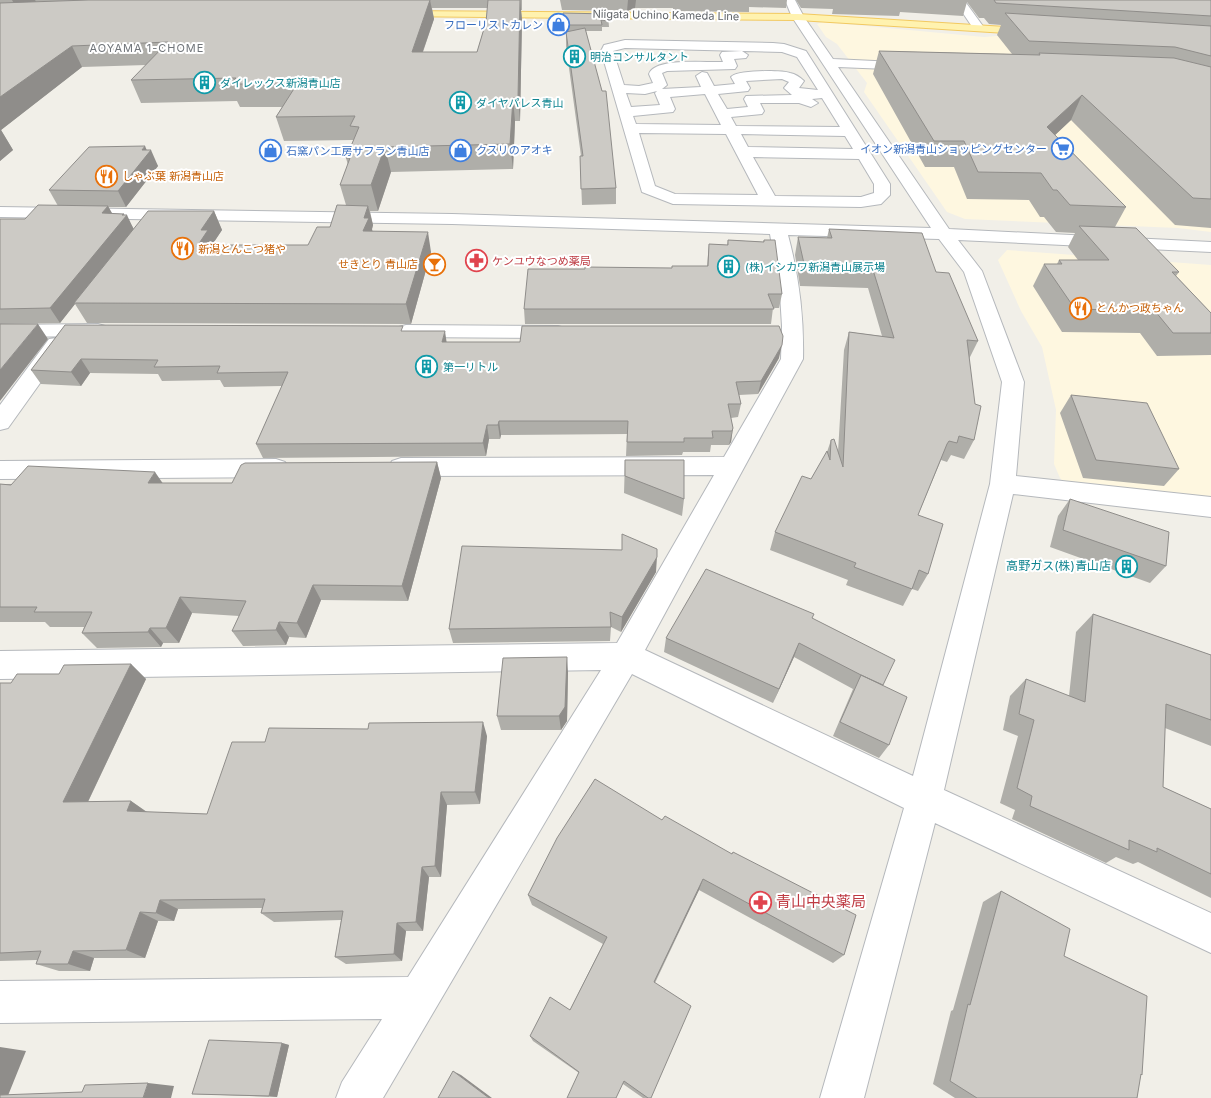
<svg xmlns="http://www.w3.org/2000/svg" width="1211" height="1098" font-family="Inter,'Noto Sans JP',sans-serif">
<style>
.commercial{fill:#fef7e0}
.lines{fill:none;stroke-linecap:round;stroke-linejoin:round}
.minor-casing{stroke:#b5b8bc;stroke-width:2}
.major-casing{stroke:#f2c960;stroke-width:2}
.minor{fill:#fff;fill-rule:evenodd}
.major{fill:#fff2af;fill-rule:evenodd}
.wall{fill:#afaea9;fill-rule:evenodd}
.shaded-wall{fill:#8f8d8a}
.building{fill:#cccac5;stroke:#8f8d8a}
.labels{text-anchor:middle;stroke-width:4;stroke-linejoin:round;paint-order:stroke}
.far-street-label{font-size:11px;fill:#5f6368;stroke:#fff}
.far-shop-label{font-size:11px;fill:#366cbe;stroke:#fff;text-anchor:end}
.far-neighbourhood-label{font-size:11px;letter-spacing:1px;fill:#70757a;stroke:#fff}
.far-culture-label{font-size:11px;fill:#0d838f;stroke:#fff;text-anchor:start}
.far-food-label{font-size:11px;fill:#c56008;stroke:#fff;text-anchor:start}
.far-health-label{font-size:11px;fill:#be3a42;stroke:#fff;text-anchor:start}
.culture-label{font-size:12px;fill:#0d838f;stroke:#fff;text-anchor:end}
.near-health-label{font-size:15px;fill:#be3a42;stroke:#fff;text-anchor:start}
</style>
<rect width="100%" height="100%" fill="#f1efe8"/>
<path class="commercial" d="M823 22 984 37 997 36 1116 42 1211 75V232L1178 228 965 219 947 212 864 92 867 83 837 44 826 37 817 24Z
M1007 250 1211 265V502L1066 485 1060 478 1054 464 1056 410 1042 347 1021 311 998 260Z"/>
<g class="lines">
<defs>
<path id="minor" d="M785 0H795L804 17 833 59 916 63 918 66 912 70 838 67 949 229 1211 242V252L958 240 982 271 1024 382 1016 476 1211 497V517L1013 494 944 790 1211 913V953L935 823 864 1098H820L904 808 632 674 383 1098H336L342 1082 382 1019 0 1023V981L408 977 601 670 0 679V651L617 643 714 475 401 476 392 473 389 467 392 461 401 458 724 457 781 359 782 326 780 294 770 234 452 224 0 217V207L452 214 931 228 792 17ZM788 235 939 239 964 272 1002 382 990 484 913 776 645 650 803 359C804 317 799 276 788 235Z
M954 0H964L985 29 983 31H975Z
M625 40 773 43 784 44 806 51 890 184V195L881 204 861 207 673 204 642 192 601 51 604 45ZM625 48 782 52 797 57 818 90 799 88 804 81C800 77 795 74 790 73 781 70 737 70 731 77L735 84 714 86 707 73 702 72 696 76 701 87 662 89 667 85 662 73 667 71 735 69 737 66 734 59 746 58 748 55 742 51 722 52 720 55 723 62C706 63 655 57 649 74L653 83 639 86 624 85 613 51ZM782 79 789 82 784 88 792 95 746 96 744 99 748 107 727 109 718 94 748 91 750 88 746 81ZM657 91 655 93 660 105 631 107 626 93 645 94ZM705 94 721 125 636 124 633 116 673 112 675 109 670 97ZM822 98 840 127 736 126 731 117 762 114 764 111 760 103H799L811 107 818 103 812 99ZM639 133 726 134 758 195 675 194 655 186ZM741 134 845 136 853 149 748 147ZM753 157 859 159 874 184V193L861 197 775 196Z
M98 324 105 326 108 330 105 334 98 336 0 337V325Z
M406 325 558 326 565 328 568 332 565 336 558 338 406 337 399 335 396 331 399 327Z
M57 338 65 339 68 344 8 428 0 430V405L49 339Z
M276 459 285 462 289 468 285 474 276 477 0 479V461Z"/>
<path id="major" d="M396 11 798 14 1037 29 1043 32 1037 35 798 20 392 16 390 14 392 12Z"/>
</defs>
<use href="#minor" class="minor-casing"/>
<use href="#major" class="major-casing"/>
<use href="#minor" class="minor"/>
<use href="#major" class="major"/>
</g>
<path class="wall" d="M0 0H522V10H521L522 20 520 121H515L513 169 391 172 378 211H370L373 225 372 229V231L431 252 411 324 87 323 75 304 60 323 0 324V219H25L58 206 49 190 147 150 158 166 126 207H108L112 214 125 215 134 229 214 211 222 230 214 242 215 245H308L330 227 346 205 340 185 348 165 346 158 353 141V140L284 141 276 117 282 107H240L237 101 141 103 131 80 146 65 82 67 1 130 13 150 0 161ZM432 8H488L486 22 477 52H423L434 19Z
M560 0H787L786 8 749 7V12L673 11V8H635L627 11 562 10Z
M796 0H1211V228L1175 225 1071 120 1055 135 1126 207 1115 227 1179 272 1176 276 1211 313V355L1157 356 1140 333 1062 332 1033 286 1044 264H1057L1059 260H1078L1068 247 1075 233 1056 232 1044 217H1040L1029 200 967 199 954 167H925L873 74 879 51 1012 54 997 35 1001 25 989 24 984 18H979L967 2 963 16 900 12 899 16 832 14 833 9 801 8Z
M563 13 608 14 609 27H602V31H586L616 188V204L582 205 580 156H581L566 46V32H568H565Z
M829 229 936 272 978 341 969 359 974 440 964 459 951 455 947 462 941 460 918 515 928 574 918 591 912 589 903 606 846 585 848 580 770 550 775 532 811 479 827 452 831 440 838 452 844 350 849 332 882 336 868 288 800 286 795 255 798 237 827 238Z
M728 240 763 242 764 240 782 294 779 308H773L771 324H525L524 309 585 269 672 268 707 266 709 244 727 245Z
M65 325 404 331 447 342 779 358 758 394 739 395 741 404 738 417 731 418 733 428 731 442 729 445H711L710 452H683L682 455 626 456 627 434 501 435 500 439H489L486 456 263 458 256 444 282 386 224 387 220 380 162 381 158 374 90 373 81 386 41 384 31 370Z
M1071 395 1179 469 1164 486 1083 478 1060 413Z
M625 460 684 499 682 516 624 493Z
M437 462 441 478 408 601 321 600 306 638 289 637 286 645 243 646 232 631 239 616 192 613 179 643H163L161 647 97 648 82 633 84 627H50L45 622H0V484L232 483Z
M1070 499 1166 566 1150 583 1050 547 1058 516Z
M622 534 656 572 621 632 611 627 610 641 453 643 449 629 622 550Z
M1093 614 1211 655V746L1165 728 1163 787 1211 809V898L1138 862 1133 864 1116 857 1106 863 1012 819 1015 810 1000 803 1018 736 1003 730 1010 696 1026 679 1069 696 1076 632Z
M812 618 883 685 889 745 879 758 833 736 853 689 794 657 773 703 664 652 666 638Z
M131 664 146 679 88 802 131 801 147 812 207 814 265 742 487 736 480 804 447 805 441 877H429L423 931H406L402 961 346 964 335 957 341 920 274 922 261 913 262 908 178 909 174 921H158L145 958H94L90 971H59L36 964 37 960 0 961V683H11L59 674Z
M568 672 567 721 561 730H501L497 716Z
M595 779 844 955 833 963 699 890 655 983 651 1098H643L623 1084 579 1073 533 1041 530 1036 570 1010 603 944 532 905 528 895Z
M1001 891 1064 956 1142 1075H1140L1137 1098H955L933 1084 951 1011 953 1010 983 902Z
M282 1043 289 1045 277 1097 192 1094Z"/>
<path class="shaded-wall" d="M12 0H35L37 3 19 13Z
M430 0 434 19 415 74 412 52Z
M520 0 522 20 520 121 518 98Z
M628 0H636L635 8 627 11Z
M72 46 82 67 1 130 13 150 0 161V97Z
M1082 95 1071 120 1036 153 1047 127Z
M513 98 515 121 513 169 510 144Z
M145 146 148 153 151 150 158 166 126 207 118 191 142 150Z
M385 147 391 172 378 211 371 185Z
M108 206 116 220 102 213Z
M368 206 373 225 372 229 374 237 363 231 364 218Z
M214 211 222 230 214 242 217 249 198 245 201 230Z
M124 214 125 217 127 215 134 230 74 303 75 304 60 323 50 308Z
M428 232 431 252 411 324 406 304Z
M38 324 48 339 0 401V370Z
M445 331 447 345 442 342Z
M782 345 779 358 758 394 761 381Z
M81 359 90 373 81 386 71 372Z
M499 421 501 435 500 439 498 425Z
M487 425 489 439 486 456 483 443Z
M733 428 731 442 729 445 732 431Z
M437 462 441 478 408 601 402 586Z
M155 472 166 488 148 483Z
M657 557 656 572 621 632 622 617Z
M313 585 321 600 306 638 297 623Z
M180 597 192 613 179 643 166 628Z
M279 622 289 637 286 645 276 630Z
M150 628 163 643 161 647 148 632Z
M799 643 794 657 773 703 779 689Z
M567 657 568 672 567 721 561 730 559 716Z
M131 664 146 679 82 814 63 802Z
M483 722 487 736 480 804 475 792Z
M441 792 447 805 441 877 435 866Z
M131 801 148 813 127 811Z
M422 867 429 877 423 931 416 922Z
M703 879 699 890 651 989 654 982Z
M160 900 178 909 174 921 156 913Z
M140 912 158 921 145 958 126 950Z
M397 923 406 931 402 961 394 954Z
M73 951 94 958 90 971 68 964Z
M282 1043 289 1045 277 1097 269 1096Z
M0 1047 26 1051 7 1098H0Z
M453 1071 461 1075 492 1098H489Z
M148 1083 174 1086 171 1098H143Z"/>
<path class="building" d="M88 0H430L412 52H477L486 22 488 0H520L518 98H513L510 144 385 147 371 185H340L350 158H346L359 127 350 126 355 116 276 117 297 84H231L236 78 131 80 168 42 72 46 0 97V3Z
M994 0H1211V16L996 3Z
M563 13 608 14 609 21 601 20 602 25H564Z
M1005 13 1211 26V56L1175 47 1029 41Z
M585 28 602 91H606L616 188 581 189 580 156H583L566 32Z
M879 51 1040 55 1039 53 1174 58 1211 67V199L1193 198 1082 95 1047 127 1126 207 1070 205 1057 190H1053L1041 173 978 172 964 141H934Z
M145 146 142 150H151L118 191 49 190 89 147Z
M38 205 108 206 102 213 124 214 122 215H127L50 308 0 309V219H25Z
M337 205 368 206 364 218H369L363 231 428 232 406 304 74 303 148 211H214L201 230H208L198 245H308L317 227H330Z
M1079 226 1136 228 1179 272H1172L1211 313V333H1173L1155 311 1075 309 1044 264H1062L1059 260H1109Z
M829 229 922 233 936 272 949 273 978 341 967 340 975 404 981 406 974 440 959 436 957 443 949 441 947 444 918 515 943 524 928 574 919 570 912 589 854 567 856 563 775 532 802 476 811 479 827 451 830 460 831 440 834 439 843 467 849 332 894 338 873 270 805 268 798 237 832 238Z
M728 240 764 242V240H775L782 294H768L774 309H524L528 269H585V267L672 268V266H708L709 244 728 245Z
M0 324H38L0 370Z
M65 325 403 326 401 331H445L442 342H520L522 326H779L783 336 782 345 761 381 736 382 741 404H728L733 428 732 431H712L713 438H684V442H627L628 421H499L498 425H487L483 443 256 444 288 372 217 373 220 366 154 367 158 360 81 359 71 372 31 370Z
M1071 395 1147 403 1179 469 1096 460Z
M625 460H684V499L625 476Z
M437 462 402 586 313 585 297 623 279 622 276 630 232 631 246 601 180 597 166 628H150L148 632 82 633 92 612H34L37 607H0V484L11 485 28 466 155 472 148 483H232L241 465 245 463Z
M1070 499 1169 532 1166 566 1063 530Z
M622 534 657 549V557L622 617 610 612 611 627 449 629 462 546 622 550Z
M706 569 814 614 812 618 895 660 883 685 861 675 799 643 779 689 666 638Z
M1093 614 1211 655V720L1166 704 1163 787 1211 809V874L1157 848V852L1129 840V850L1030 806 1032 796 1017 788 1034 720 1019 714 1026 679 1085 702Z
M567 657 565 707 559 716H497L503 658Z
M131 664 63 802 131 801 127 811 207 814 232 742H265L269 728 368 729 369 723 483 722 475 792H441L435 866 422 867 416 922 397 923 394 954 335 957 343 911 261 913 265 899 160 900 156 913 140 912 126 950 73 951 68 964H36L41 951 0 953V683H11L17 674H59L64 665Z
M861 675 907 697 889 745 840 722Z
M595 779 662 820 665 816 732 854 733 852 856 915 844 955 703 879 654 982 691 1006 651 1098H648L624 1081 616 1098H567L579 1072 530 1036 550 997 570 1010 607 937 528 895 557 838Z
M1001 891 1070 929 1064 956 1147 996 1142 1075 1141 1074 1137 1098H977L950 1081 968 1004 970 1005Z
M209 1040 282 1043 269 1096 192 1094Z
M453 1071 489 1098H438Z
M148 1083 143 1098H0V1095L82 1092 85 1085Z"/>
<defs>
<symbol id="shop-ring" viewBox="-11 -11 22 22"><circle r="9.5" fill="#fff" stroke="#3f7fe0" stroke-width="1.5"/><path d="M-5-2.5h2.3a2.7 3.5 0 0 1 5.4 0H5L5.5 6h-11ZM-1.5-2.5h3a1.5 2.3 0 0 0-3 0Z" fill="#3f7fe0"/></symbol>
<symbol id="building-ring" viewBox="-11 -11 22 22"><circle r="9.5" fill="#fff" stroke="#0f9aa8" stroke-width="1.5"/><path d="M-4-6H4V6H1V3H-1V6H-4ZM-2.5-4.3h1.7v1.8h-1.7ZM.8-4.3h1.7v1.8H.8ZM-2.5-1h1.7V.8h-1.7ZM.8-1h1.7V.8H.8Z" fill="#0f9aa8"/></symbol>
<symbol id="supermarket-ring" viewBox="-11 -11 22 22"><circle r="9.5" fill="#fff" stroke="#3f7fe0" stroke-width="1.5"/><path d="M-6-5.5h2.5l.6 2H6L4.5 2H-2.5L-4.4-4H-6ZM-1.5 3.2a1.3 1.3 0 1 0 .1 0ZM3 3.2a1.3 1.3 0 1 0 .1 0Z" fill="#3f7fe0"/></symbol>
<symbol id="restaurant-ring" viewBox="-11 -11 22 22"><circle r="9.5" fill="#fff" stroke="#e8710a" stroke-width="1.5"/><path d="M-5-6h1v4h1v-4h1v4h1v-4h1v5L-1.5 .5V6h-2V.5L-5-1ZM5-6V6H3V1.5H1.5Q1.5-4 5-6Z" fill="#e8710a"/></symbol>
<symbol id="pharmacy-ring" viewBox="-11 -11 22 22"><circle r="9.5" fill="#fff" stroke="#e0444e" stroke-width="1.5"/><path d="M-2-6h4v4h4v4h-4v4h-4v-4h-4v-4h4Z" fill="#e0444e"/></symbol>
<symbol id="bar-ring" viewBox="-11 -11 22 22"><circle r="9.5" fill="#fff" stroke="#e8710a" stroke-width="1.5"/><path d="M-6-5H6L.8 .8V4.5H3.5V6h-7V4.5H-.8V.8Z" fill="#e8710a"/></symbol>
</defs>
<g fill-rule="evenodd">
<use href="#shop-ring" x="546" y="12" width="25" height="25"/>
<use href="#building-ring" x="562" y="44" width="25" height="25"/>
<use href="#building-ring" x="192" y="70" width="25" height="25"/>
<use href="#building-ring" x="448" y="90" width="25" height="25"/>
<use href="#supermarket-ring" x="1050" y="136" width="25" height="25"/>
<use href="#shop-ring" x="448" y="138" width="25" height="25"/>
<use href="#shop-ring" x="258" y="138" width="25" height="25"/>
<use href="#restaurant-ring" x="94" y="164" width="25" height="25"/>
<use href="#restaurant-ring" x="170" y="236" width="25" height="25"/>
<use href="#pharmacy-ring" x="464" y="248" width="25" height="25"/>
<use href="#bar-ring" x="422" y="252" width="25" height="25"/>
<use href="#building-ring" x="716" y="254" width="25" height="25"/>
<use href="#restaurant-ring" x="1068" y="296" width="25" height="25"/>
<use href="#building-ring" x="414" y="354" width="25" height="25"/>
<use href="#building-ring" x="1114" y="554" width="25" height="25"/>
<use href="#pharmacy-ring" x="748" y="890" width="25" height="25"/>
</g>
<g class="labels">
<g class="far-street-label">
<text transform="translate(666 15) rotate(1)" y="4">Niigata Uchino Kameda Line</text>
</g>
<g class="far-shop-label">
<text x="543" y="29">フローリストカレン</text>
<text x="1047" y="153">イオン新潟青山ショッピングセンター</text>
<text x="476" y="154" text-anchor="start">クスリのアオキ</text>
<text x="286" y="155" text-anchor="start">石窯パン工房サフラン青山店</text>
</g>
<g class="far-neighbourhood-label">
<text x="147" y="52">AOYAMA 1-CHOME</text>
</g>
<g class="far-culture-label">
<text x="590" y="61">明治コンサルタント</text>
<text x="220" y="87">ダイレックス新潟青山店</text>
<text x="476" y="107">ダイヤパレス青山</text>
<text x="745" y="271">(株)イシカワ新潟青山展示場</text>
<text x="443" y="371">第一リトル</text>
</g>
<g class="far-food-label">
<text x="122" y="180">しゃぶ葉 新潟青山店</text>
<text x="198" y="253">新潟とんこつ猪や</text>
<text x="418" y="268" text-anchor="end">せきとり 青山店</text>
<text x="1096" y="312">とんかつ政ちゃん</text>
</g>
<g class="far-health-label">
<text x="492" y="265">ケンユウなつめ薬局</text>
</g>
<g class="culture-label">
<text x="1111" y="570">高野ガス(株)青山店</text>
</g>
<g class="near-health-label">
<text x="776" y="907">青山中央薬局</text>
</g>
</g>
</svg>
